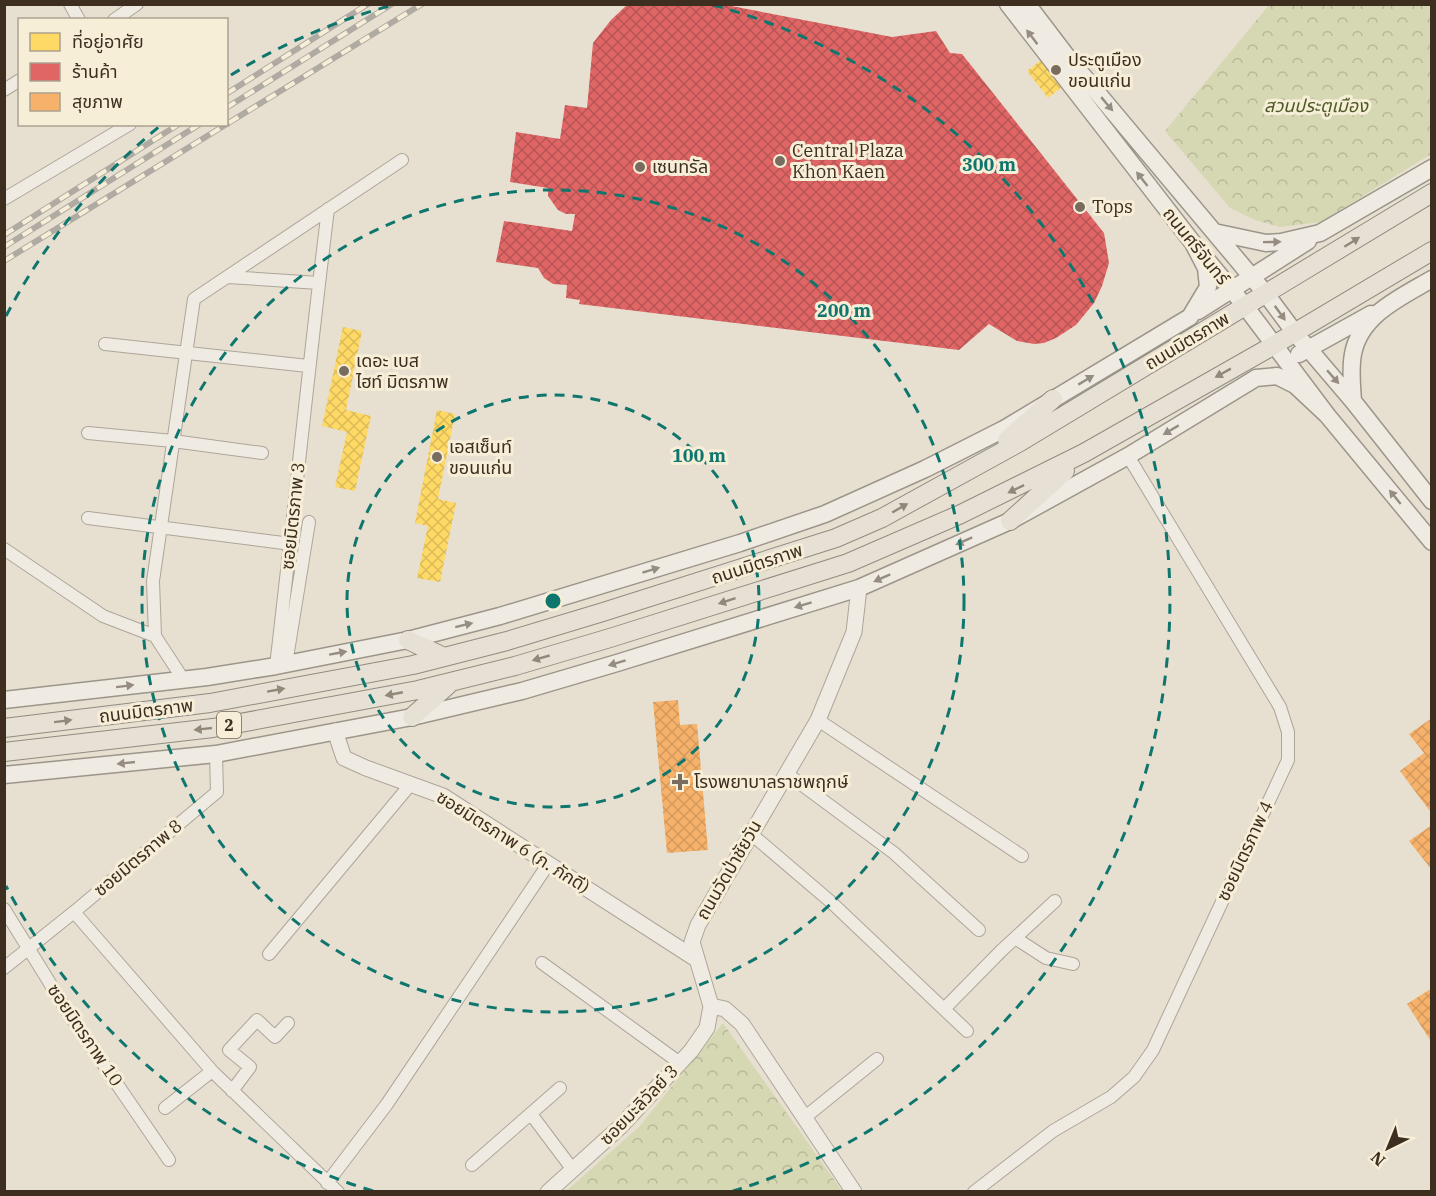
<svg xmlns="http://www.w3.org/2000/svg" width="1436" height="1196" font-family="'IBM Plex Serif','Noto Sans Thai',serif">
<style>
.forest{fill:url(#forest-crowns)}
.homes{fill:url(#homes-cross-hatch)}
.shops{fill:url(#shops-cross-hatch)}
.health{fill:url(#health-cross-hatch)}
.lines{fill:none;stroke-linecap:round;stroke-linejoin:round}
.minor-casing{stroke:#ada599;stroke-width:14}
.tertiary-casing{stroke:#ada599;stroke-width:17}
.secondary-casing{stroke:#9c958a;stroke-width:19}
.primary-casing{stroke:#928b80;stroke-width:20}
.minor{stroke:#efebe3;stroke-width:12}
.tertiary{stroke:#efebe3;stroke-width:15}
.secondary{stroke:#efebe3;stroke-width:16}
.primary{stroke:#e6e1d4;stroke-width:18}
.rail-casing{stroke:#afaaa2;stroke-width:6}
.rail{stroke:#f7eed8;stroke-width:4;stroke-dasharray:11;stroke-linecap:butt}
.oneway{fill:#968c82}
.oneway2{fill:#92887a}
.ring{fill:none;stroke:#0f766e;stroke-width:3;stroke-dasharray:10 8}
.poi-dot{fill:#786c5e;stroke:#f7eed8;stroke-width:2}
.labels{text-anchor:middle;stroke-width:6;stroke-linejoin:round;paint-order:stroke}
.shield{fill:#f7eed8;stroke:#756857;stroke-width:1.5}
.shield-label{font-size:16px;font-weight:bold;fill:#3d2e20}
.poi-label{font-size:18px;fill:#3d2e20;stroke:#f7eed8;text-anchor:start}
.park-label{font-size:18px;font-style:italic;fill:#4d5a26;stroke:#f7eed8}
.street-label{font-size:18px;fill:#3d2e20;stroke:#f7eed8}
.centre{fill:#0f766e;stroke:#f7eed8;stroke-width:3}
.ring-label{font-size:18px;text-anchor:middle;font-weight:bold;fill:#0f766e;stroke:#f7eed8;stroke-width:6;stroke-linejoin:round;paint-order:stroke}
</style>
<defs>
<pattern id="forest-crowns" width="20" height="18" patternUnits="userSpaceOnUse" patternTransform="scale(1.5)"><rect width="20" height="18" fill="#d6d7b3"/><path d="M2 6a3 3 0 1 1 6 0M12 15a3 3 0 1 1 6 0" fill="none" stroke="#b9b99a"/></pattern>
<pattern id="homes-cross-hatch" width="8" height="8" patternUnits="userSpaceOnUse" patternTransform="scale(1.5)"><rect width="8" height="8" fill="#ffd966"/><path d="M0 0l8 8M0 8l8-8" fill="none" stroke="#dbbb58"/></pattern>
<pattern id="shops-cross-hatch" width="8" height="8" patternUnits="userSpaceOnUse" patternTransform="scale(1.5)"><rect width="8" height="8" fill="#e06666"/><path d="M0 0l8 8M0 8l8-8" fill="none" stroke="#b75454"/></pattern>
<pattern id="health-cross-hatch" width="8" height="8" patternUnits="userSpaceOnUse" patternTransform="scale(1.5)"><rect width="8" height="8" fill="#f6b26b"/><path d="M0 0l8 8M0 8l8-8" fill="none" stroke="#d4995c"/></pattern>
</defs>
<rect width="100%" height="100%" fill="#e7e0d1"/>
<path class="forest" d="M1269 5H1431V154L1321 222 1280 227 1255 220 1230 208 1165 131Z
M723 1023 842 1191 565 1192 639 1127Z"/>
<path class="homes" d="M1064 42 1085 69 1048 98 1027 71Z
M343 327 362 331 346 410 371 416 355 491 335 487 347 432 322 426Z
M437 410 455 414 438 499 456 503 440 582 417 578 428 526 415 523Z"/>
<path class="shops" d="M628 4H721L892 37 936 31 950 53 962 54 1104 233 1109 263 1102 286 1094 303 1076 325 1056 338 1044 343 1034 344 1017 341 989 324 959 350 579 304 580 300 566 298 567 285 553 284 544 278 538 268 496 262 504 221 572 231 575 214H566L558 210 548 196V188L510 182 516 132 560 139 565 105 587 108 593 43 611 20Z"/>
<path class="health" d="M678 700 680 725 697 724 708 850 667 853 653 702Z
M1432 718V814L1400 771 1424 753 1409 734Z
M1432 825V870L1409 841Z
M1432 988V1043L1407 1004Z"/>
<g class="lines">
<defs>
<path id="minor" d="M70 4 79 20
M114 20 137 4
M4 90 20 80
M4 199 130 124
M228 277 319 283
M105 344 308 366
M88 433 173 441 262 453
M88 518 291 544
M4 549 103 616 155 636
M286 664 309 522
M276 666C294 514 309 362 328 209
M183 679 155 636 153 581 194 299 402 160
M818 720 1022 856
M786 773 894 853 979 930
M750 833 831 902 967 1031
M4 909 69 1014 169 1160
M74 912 212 1071 338 1192
M1015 938 1046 958 1073 964
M269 954 410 785
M542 963 680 1063
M4 968 74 912 217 792 216 754
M944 1009 1001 951 1055 901
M232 1091 250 1067 229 1050 257 1020 275 1037 288 1023
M165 1108 212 1071
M531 1114 573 1170
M804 1118 877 1059
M472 1165 560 1088
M327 1183 387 1104 549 863
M974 1192 1053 1131 1111 1097 1134 1077 1153 1050 1288 760V732L1280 707 1128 456"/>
<path id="tertiary" d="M335 731 344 758 366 768 443 796 696 959
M711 1006 725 1009 742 1024 854 1192
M548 1192 620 1127 691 1051 707 1028 711 1006 692 942 698 925 818 720 854 632 859 588"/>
<path id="secondary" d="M1008 4 1193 243 1245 306 1327 415 1432 542
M1027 4 1069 59 1266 294 1295 333 1353 401 1432 501
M1214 232 1266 243 1281 242 1320 233 1432 168
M1198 311 1308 241
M1299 354 1371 314
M1353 401C1352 386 1350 370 1353 354 1360 315 1401 297 1432 279
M4 700 207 677 276 666 408 640 500 616 740 543 825 514 925 469 1004 429 1190 317 1208 287 1206 268 1193 243
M4 775 216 754 412 717 522 691 617 663 859 588 1010 521 1128 456 1256 378 1277 376 1295 385 1327 415"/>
<path id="primary" d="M1007 440 1053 399
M1010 521 1065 471
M408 640 444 657
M412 717 448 685
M4 728 210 703 413 665 507 641 603 612 836 538 882 518 1020 442 1432 193
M4 752 213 728 418 690 515 666 610 638 848 563 961 514 1084 453 1274 345 1432 251"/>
</defs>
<use href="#minor" class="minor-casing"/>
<use href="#tertiary" class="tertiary-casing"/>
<use href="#secondary" class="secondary-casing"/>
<use href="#primary" class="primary-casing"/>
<use href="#minor" class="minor"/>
<use href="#tertiary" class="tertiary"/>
<use href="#secondary" class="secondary"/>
<use href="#primary" class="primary"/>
<defs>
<path id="rail" d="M226 94 368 4
M226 108 392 4
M4 235 179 124
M4 247 200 124
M4 261 422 4"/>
</defs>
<use href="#rail" class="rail-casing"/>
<use href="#rail" class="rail"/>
</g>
<defs><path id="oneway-solid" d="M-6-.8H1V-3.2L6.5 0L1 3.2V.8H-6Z" transform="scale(1.5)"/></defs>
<g class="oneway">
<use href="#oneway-solid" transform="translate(1032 37) rotate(-127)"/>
<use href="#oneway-solid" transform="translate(1107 104) rotate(50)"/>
<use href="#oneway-solid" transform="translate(1142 179) rotate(-128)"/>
<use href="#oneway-solid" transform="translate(1272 242) rotate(-1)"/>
<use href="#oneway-solid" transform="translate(1280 313) rotate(54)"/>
<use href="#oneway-solid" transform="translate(1333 377) rotate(49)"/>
<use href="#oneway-solid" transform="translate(1086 380) rotate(-31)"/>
<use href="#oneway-solid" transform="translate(1171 430) rotate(149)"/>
<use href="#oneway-solid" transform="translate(1395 497) rotate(-129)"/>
<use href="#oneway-solid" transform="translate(964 541) rotate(156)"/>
<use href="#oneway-solid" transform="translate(651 570) rotate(-17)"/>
<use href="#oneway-solid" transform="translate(882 578) rotate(156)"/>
<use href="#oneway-solid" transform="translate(803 605) rotate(163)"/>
<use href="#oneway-solid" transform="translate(464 625) rotate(-14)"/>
<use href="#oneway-solid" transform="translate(338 653) rotate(-10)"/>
<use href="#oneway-solid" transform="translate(617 663) rotate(163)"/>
<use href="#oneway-solid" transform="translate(125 686) rotate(-7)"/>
<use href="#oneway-solid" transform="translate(126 763) rotate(174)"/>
</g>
<g class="oneway2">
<use href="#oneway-solid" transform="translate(1352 242) rotate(-32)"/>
<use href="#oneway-solid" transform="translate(1223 373) rotate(151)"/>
<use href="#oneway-solid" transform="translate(1016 489) rotate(154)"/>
<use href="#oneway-solid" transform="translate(900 508) rotate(-30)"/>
<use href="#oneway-solid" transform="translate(727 601) rotate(162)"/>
<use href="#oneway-solid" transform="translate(541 658) rotate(164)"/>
<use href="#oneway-solid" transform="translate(276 690) rotate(-10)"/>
<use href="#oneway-solid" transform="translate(394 694) rotate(169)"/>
<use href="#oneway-solid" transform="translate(63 721) rotate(-7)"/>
<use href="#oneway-solid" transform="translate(203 729) rotate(174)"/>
</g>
<g class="ring">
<circle cx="553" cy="601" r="206"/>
<circle cx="553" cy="601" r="411"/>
<path d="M373 1191A617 617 0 0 1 6 886M6 316A617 617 0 0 1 161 125M231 75A617 617 0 0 1 393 5M713 5A617 617 0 0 1 733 1191"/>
</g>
<g class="poi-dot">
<circle cx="1056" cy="70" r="6"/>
<circle cx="780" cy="161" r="6"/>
<circle cx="640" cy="167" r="6"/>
<circle cx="1080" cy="207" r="6"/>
<circle cx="344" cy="371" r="6"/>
<circle cx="437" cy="457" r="6"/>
<path d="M677 773h6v6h6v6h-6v6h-6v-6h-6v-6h6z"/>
</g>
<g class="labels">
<rect class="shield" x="217" y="712" width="24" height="26" rx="4.5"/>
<g class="shield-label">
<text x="229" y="731">2</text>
</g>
<g class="poi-label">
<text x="1068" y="66">ประตูเมือง<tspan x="1068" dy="21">ขอนแก่น</tspan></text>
<text x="792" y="157">Central Plaza<tspan x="792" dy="21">Khon Kaen</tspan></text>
<text x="652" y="173">เซนทรัล</text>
<text x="1092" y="213">Tops</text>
<text x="356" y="367">เดอะ เบส<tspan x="356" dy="21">ไฮท์ มิตรภาพ</tspan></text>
<text x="449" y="453">เอสเซ็นท์<tspan x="449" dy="21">ขอนแก่น</tspan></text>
<text x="694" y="788">โรงพยาบาลราชพฤกษ์</text>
</g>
<g class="park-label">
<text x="1316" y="112">สวนประตูเมือง</text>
</g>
<g class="street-label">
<text transform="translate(1196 246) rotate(51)" y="6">ถนนศรีจันทร์</text>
<text transform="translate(1187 341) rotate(-31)" y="6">ถนนมิตรภาพ</text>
<text transform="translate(293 516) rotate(-84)" y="6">ซอยมิตรภาพ 3</text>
<text transform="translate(757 564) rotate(-18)" y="6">ถนนมิตรภาพ</text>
<text transform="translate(146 711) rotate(-7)" y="6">ถนนมิตรภาพ</text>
<text transform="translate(513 842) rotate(32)" y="6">ซอยมิตรภาพ 6 (ภ. ภักดี)</text>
<text transform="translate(1245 851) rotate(-65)" y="6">ซอยมิตรภาพ 4</text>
<text transform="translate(138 858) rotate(-40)" y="6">ซอยมิตรภาพ 8</text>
<text transform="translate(729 870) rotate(-60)" y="6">ถนนวัดป่าชัยวัน</text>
<text transform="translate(85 1035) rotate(56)" y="6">ซอยมิตรภาพ 10</text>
<text transform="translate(639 1105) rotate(-46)" y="6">ซอยมะลิวัลย์ 3</text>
</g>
</g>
<circle cx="553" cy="601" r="9" class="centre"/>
<g class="ring-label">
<text x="989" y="171">300 m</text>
<text x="844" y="317">200 m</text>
<text x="699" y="462">100 m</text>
</g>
<rect width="1436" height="1196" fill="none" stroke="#3d2e20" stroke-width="12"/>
<rect x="18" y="18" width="210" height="108" fill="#f7eed8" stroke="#ada18e" stroke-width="1.5"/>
<rect x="30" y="33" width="30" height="18" fill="#ffd966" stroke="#ada18e" stroke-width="1.5"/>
<text x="72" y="48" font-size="18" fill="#3d2e20">ที่อยู่อาศัย</text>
<rect x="30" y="63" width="30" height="18" fill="#e06666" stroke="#ada18e" stroke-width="1.5"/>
<text x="72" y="78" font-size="18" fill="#3d2e20">ร้านค้า</text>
<rect x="30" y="93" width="30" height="18" fill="#f6b26b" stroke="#ada18e" stroke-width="1.5"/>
<text x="72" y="108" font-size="18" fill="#3d2e20">สุขภาพ</text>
<g transform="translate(1388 1148) rotate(223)" stroke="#f7eed8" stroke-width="4.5" paint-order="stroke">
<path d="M0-4.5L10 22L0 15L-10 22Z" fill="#3d2e20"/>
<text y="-9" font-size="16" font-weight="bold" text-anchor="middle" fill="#3d2e20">N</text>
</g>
</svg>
